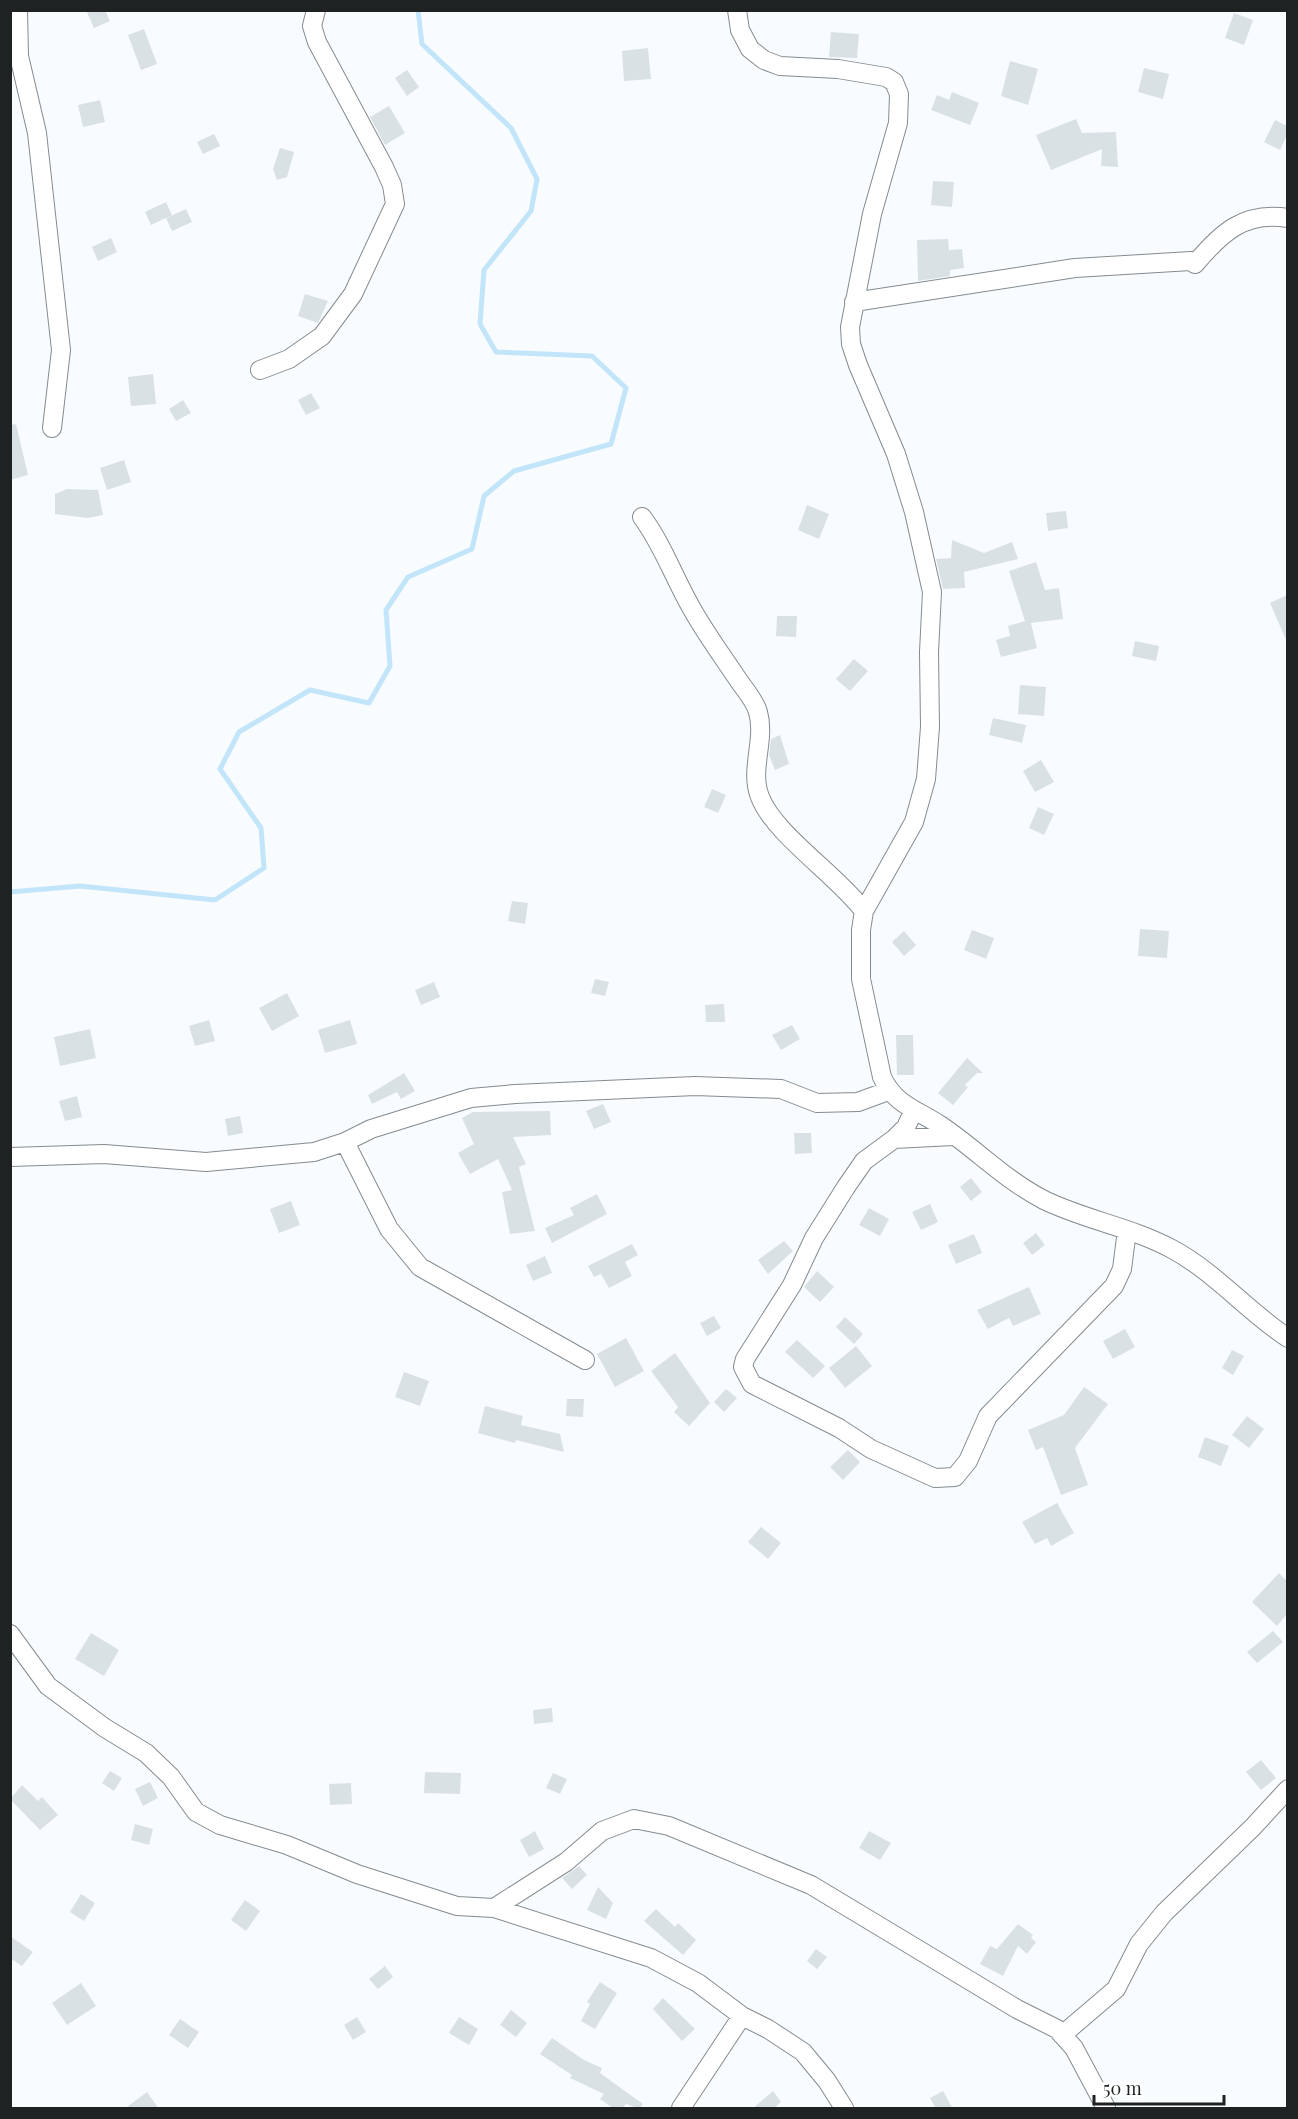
<svg xmlns="http://www.w3.org/2000/svg" width="1298" height="2119" font-family="'Playfair Display',serif">
<style>
.lines{fill:none;stroke-linecap:round;stroke-linejoin:round}
.stream{stroke:#c3e5fa;stroke-width:5}
.building{fill:#dae1e5}
.street-casing{stroke:#848b8f;stroke-width:20}
.street{stroke:#fff;stroke-width:18}
</style>
<rect width="100%" height="100%" fill="#f8fcff"/>
<g class="lines">
<path class="stream" d="M10 892 80 886 215 900 264 868 261 828 220 769 239 732 310 690 369 703 390 666 386 610 408 577 472 549 484 496 514 471 611 444 626 388 592 356 496 352 480 324 484 270 531 211 537 179 511 128 422 44 418 10"/>
</g>
<path class="building" d="M86 10H105L110 21 94 28Z
M1234 13 1253 20 1244 45 1225 38Z
M144 29 157 64 141 70 128 35Z
M831 32 859 34 857 58 829 57Z
M648 48 651 79 624 81 622 51Z
M1010 61 1038 69 1028 105 1001 96Z
M1144 68 1169 74 1163 99 1138 92Z
M407 70 419 87 407 96 395 78Z
M952 92 979 103 970 125 931 110 937 95 949 100Z
M100 100 105 122 83 127 78 105Z
M389 106 405 133 385 145 370 117Z
M1076 119 1082 133 1116 132 1118 167 1101 166 1102 149 1051 170 1036 135Z
M1275 120 1287 126V135L1280 150 1264 142Z
M214 134 220 146 203 154 197 142Z
M280 148 294 152 287 177 277 180 273 169Z
M933 181 954 182 952 207 931 205Z
M166 202 172 215 151 225 145 212Z
M186 209 192 222 172 231 166 218Z
M111 238 117 252 98 261 92 247Z
M948 239 949 250 962 249 964 268 950 270V276L918 281 917 240Z
M305 294 328 301 318 323 298 316Z
M153 374 156 404 131 406 128 377Z
M311 393 320 408 306 415 298 400Z
M183 400 191 413 176 421 169 409Z
M16 424 28 475 10 480V425Z
M124 460 131 482 107 490 100 468Z
M67 489 98 490 103 515 88 518 55 514V494Z
M807 505 829 514 819 539 798 530Z
M1066 511 1068 528 1048 531 1046 513Z
M952 540 984 553 1012 542 1018 559 964 572 965 588 943 589 936 559 951 558Z
M1036 562 1045 590 1059 588 1063 619 1031 623 1037 648 1001 657 996 640 1010 636 1008 626 1025 621 1009 571Z
M1287 595V642L1270 603Z
M777 616H797L796 637 776 636Z
M1135 641 1159 646 1156 661 1132 656Z
M854 659 868 671 850 691 836 679Z
M1020 685 1046 687 1044 716 1018 714Z
M993 718 1026 725 1022 743 989 735Z
M780 735 789 764 775 770 769 755 771 739Z
M1041 760 1054 782 1035 792 1023 771Z
M712 789 726 795 718 813 704 807Z
M1038 807 1054 814 1044 835 1029 828Z
M512 901 528 903 525 924 508 921Z
M1140 929 1169 931 1167 958 1138 956Z
M972 930 994 938 986 959 964 950Z
M904 931 916 945 904 956 892 942Z
M595 979 609 982 605 996 591 993Z
M434 982 440 997 421 1005 415 990Z
M287 993 299 1016 272 1031 259 1008Z
M724 1004 725 1022H706L705 1005Z
M209 1020 215 1041 195 1046 189 1026Z
M350 1020 357 1044 325 1053 318 1030Z
M792 1025 800 1039 781 1050 772 1035Z
M90 1029 96 1058 60 1066 54 1037Z
M896 1035H913L914 1075H897Z
M967 1058 983 1073H977L965 1085 968 1087 953 1105 938 1093Z
M404 1073 415 1091 401 1099 397 1092 372 1104 368 1095Z
M77 1096 82 1117 65 1121 59 1101Z
M603 1104 611 1122 594 1129 586 1111Z
M550 1111 551 1135 513 1137 526 1164 519 1167 535 1231 510 1234 502 1192 512 1190 498 1159 470 1174 458 1153 474 1144 462 1118 473 1112Z
M240 1116 243 1133 228 1136 225 1119Z
M794 1133H811L812 1153 795 1154Z
M971 1178 982 1192 971 1201 960 1187Z
M597 1194 607 1214 552 1243 545 1228 574 1215 570 1208Z
M291 1201 300 1225 279 1233 270 1209Z
M930 1204 938 1222 921 1230 912 1212Z
M869 1208 889 1219 880 1236 859 1225Z
M1036 1233 1045 1245 1032 1255 1023 1243Z
M974 1234 982 1253 956 1264 948 1245Z
M784 1241 793 1251 768 1274 758 1260Z
M632 1244 638 1255 625 1262 632 1276 609 1288 601 1274 594 1277 588 1266Z
M545 1256 552 1273 533 1281 526 1265Z
M817 1271 834 1287 820 1302 804 1287Z
M1029 1287 1041 1314 1013 1326 1009 1318 988 1329 977 1310Z
M714 1316 721 1328 707 1336 700 1323Z
M845 1317 863 1334 854 1344 836 1327Z
M1125 1329 1135 1347 1113 1359 1103 1341Z
M626 1338 644 1371 615 1387 597 1354Z
M797 1340 825 1366 813 1378 785 1352Z
M856 1346 872 1366 845 1388 829 1368Z
M1232 1350 1244 1356 1233 1375 1222 1368Z
M675 1353 710 1403 689 1426 674 1412 678 1407 651 1371Z
M404 1372 429 1381 420 1406 395 1397Z
M1084 1387 1108 1404 1075 1448 1088 1485 1061 1495 1043 1447 1036 1450 1028 1430 1064 1415Z
M726 1389 737 1398 724 1412 714 1402Z
M567 1399H584L583 1417 566 1416Z
M485 1406 523 1416 521 1425 560 1434 564 1452 516 1440 515 1443 478 1433Z
M1247 1416 1264 1429 1249 1448 1232 1435Z
M1205 1437 1229 1446 1221 1466 1198 1457Z
M848 1450 860 1462 843 1480 830 1467Z
M1057 1503 1074 1533 1051 1546 1047 1538 1035 1544 1022 1522Z
M761 1527 781 1543 768 1559 748 1542Z
M1279 1573 1287 1581V1614L1277 1626 1252 1602Z
M1273 1631 1283 1642 1257 1663 1247 1652Z
M91 1633 119 1650 104 1676 75 1659Z
M552 1708 553 1722 534 1724 533 1710Z
M1261 1760 1276 1778 1261 1790 1246 1772Z
M110 1771 122 1778 114 1791 102 1783Z
M425 1772 461 1773 460 1794 424 1793Z
M553 1773 567 1779 560 1794 546 1788Z
M150 1782 158 1798 143 1806 135 1789Z
M351 1783 352 1804 330 1805 329 1784Z
M22 1785 38 1801 42 1797 58 1815 40 1830 10 1799Z
M135 1824 153 1829 149 1845 131 1840Z
M535 1831 544 1849 529 1857 520 1840Z
M869 1831 891 1843 880 1860 859 1848Z
M579 1866 587 1875 572 1889 562 1878Z
M598 1887 613 1903 606 1919 587 1910Z
M81 1894 95 1903 84 1921 70 1912Z
M245 1900 260 1911 246 1931 231 1920Z
M656 1909 675 1927 678 1923 696 1940 683 1955 644 1921Z
M1018 1924 1033 1935 1031 1938 1036 1942 1027 1954 1018 1946 1003 1976 980 1964 990 1946 997 1949Z
M10 1936 33 1952 22 1966 10 1958Z
M816 1949 827 1957 817 1969 807 1961Z
M385 1966 393 1977 378 1989 369 1979Z
M600 1982 617 1993 595 2029 581 2021 590 2004 587 2002Z
M81 1983 96 2006 67 2025 52 2003Z
M663 1998 695 2029 682 2041 653 2009Z
M511 2010 527 2023 516 2037 500 2025Z
M357 2017 366 2032 353 2040 344 2025Z
M459 2017 478 2029 469 2045 449 2033Z
M180 2019 199 2032 188 2048 169 2035Z
M552 2038 584 2060 602 2068 600 2073 643 2104 640 2109 626 2104 622 2109H614L600 2099 604 2094 570 2078 572 2075 540 2054Z
M773 2091 781 2102 773 2109H752Z
M943 2091 953 2109H936L930 2098Z
M147 2092 159 2109H124Z"/>
<g class="lines">
<defs>
<path id="street" d="M18 10 19 56 37 133 61 350 52 428
M737 10 740 30 750 49 764 60 780 66 838 69 886 77 894 82 899 94 898 123 872 214 850 327 851 344 858 365 896 454 914 512 932 592 929 652 930 727 926 779 914 822 864 911 861 930V979L882 1077C894 1104 917 1110 940 1125 976 1149 1005 1180 1044 1200 1085 1220 1131 1227 1172 1249 1215 1272 1247 1311 1288 1338
M854 302 1075 268 1191 261 1195 264C1221 233 1244 211 1288 218
M260 370 289 359 322 336 353 294 395 204 392 185 384 167 317 42 312 26 316 10
M642 517C663 545 674 578 692 609 706 634 723 657 739 681 746 691 755 701 758 712 766 740 749 770 760 797 774 834 837 875 864 911
M913 1112 906 1127 894 1139 864 1161 846 1187 814 1238 792 1285 745 1359 743 1367 752 1384 839 1428 871 1449 935 1478 955 1477 968 1461 988 1416 1114 1286 1122 1269 1127 1230
M894 1139 953 1136
M345 1142 389 1229 420 1267 585 1360
M10 1157 104 1154 206 1162 314 1152 345 1142 371 1129 471 1098 515 1094 695 1086 781 1089 817 1103 858 1102 888 1091
M10 1634 48 1686 105 1728 146 1753 171 1777 196 1812 220 1825 287 1845 357 1874 457 1906 494 1908 651 1958 698 1983 742 2016 768 2029 803 2052 827 2081 844 2108
M494 1908 566 1862 602 1831 634 1819 669 1826 811 1885 1017 2009 1057 2029 1074 2048 1106 2108
M1062 2035 1116 1989 1139 1944 1164 1913 1253 1827 1288 1789
M681 2108 742 2016"/>
</defs>
<use href="#street" class="street-casing"/>
<use href="#street" class="street"/>
</g>
<rect width="1298" height="2119" fill="none" stroke="#1f2223" stroke-width="24"/>
<path d="M1094 2095v9h130v-9" fill="none" stroke="#1f2223" stroke-width="3"/>
<text x="1103" y="2095" font-size="18" fill="#1f2223" stroke="#ffffff" stroke-width="4.5" paint-order="stroke">50 m</text>
</svg>
